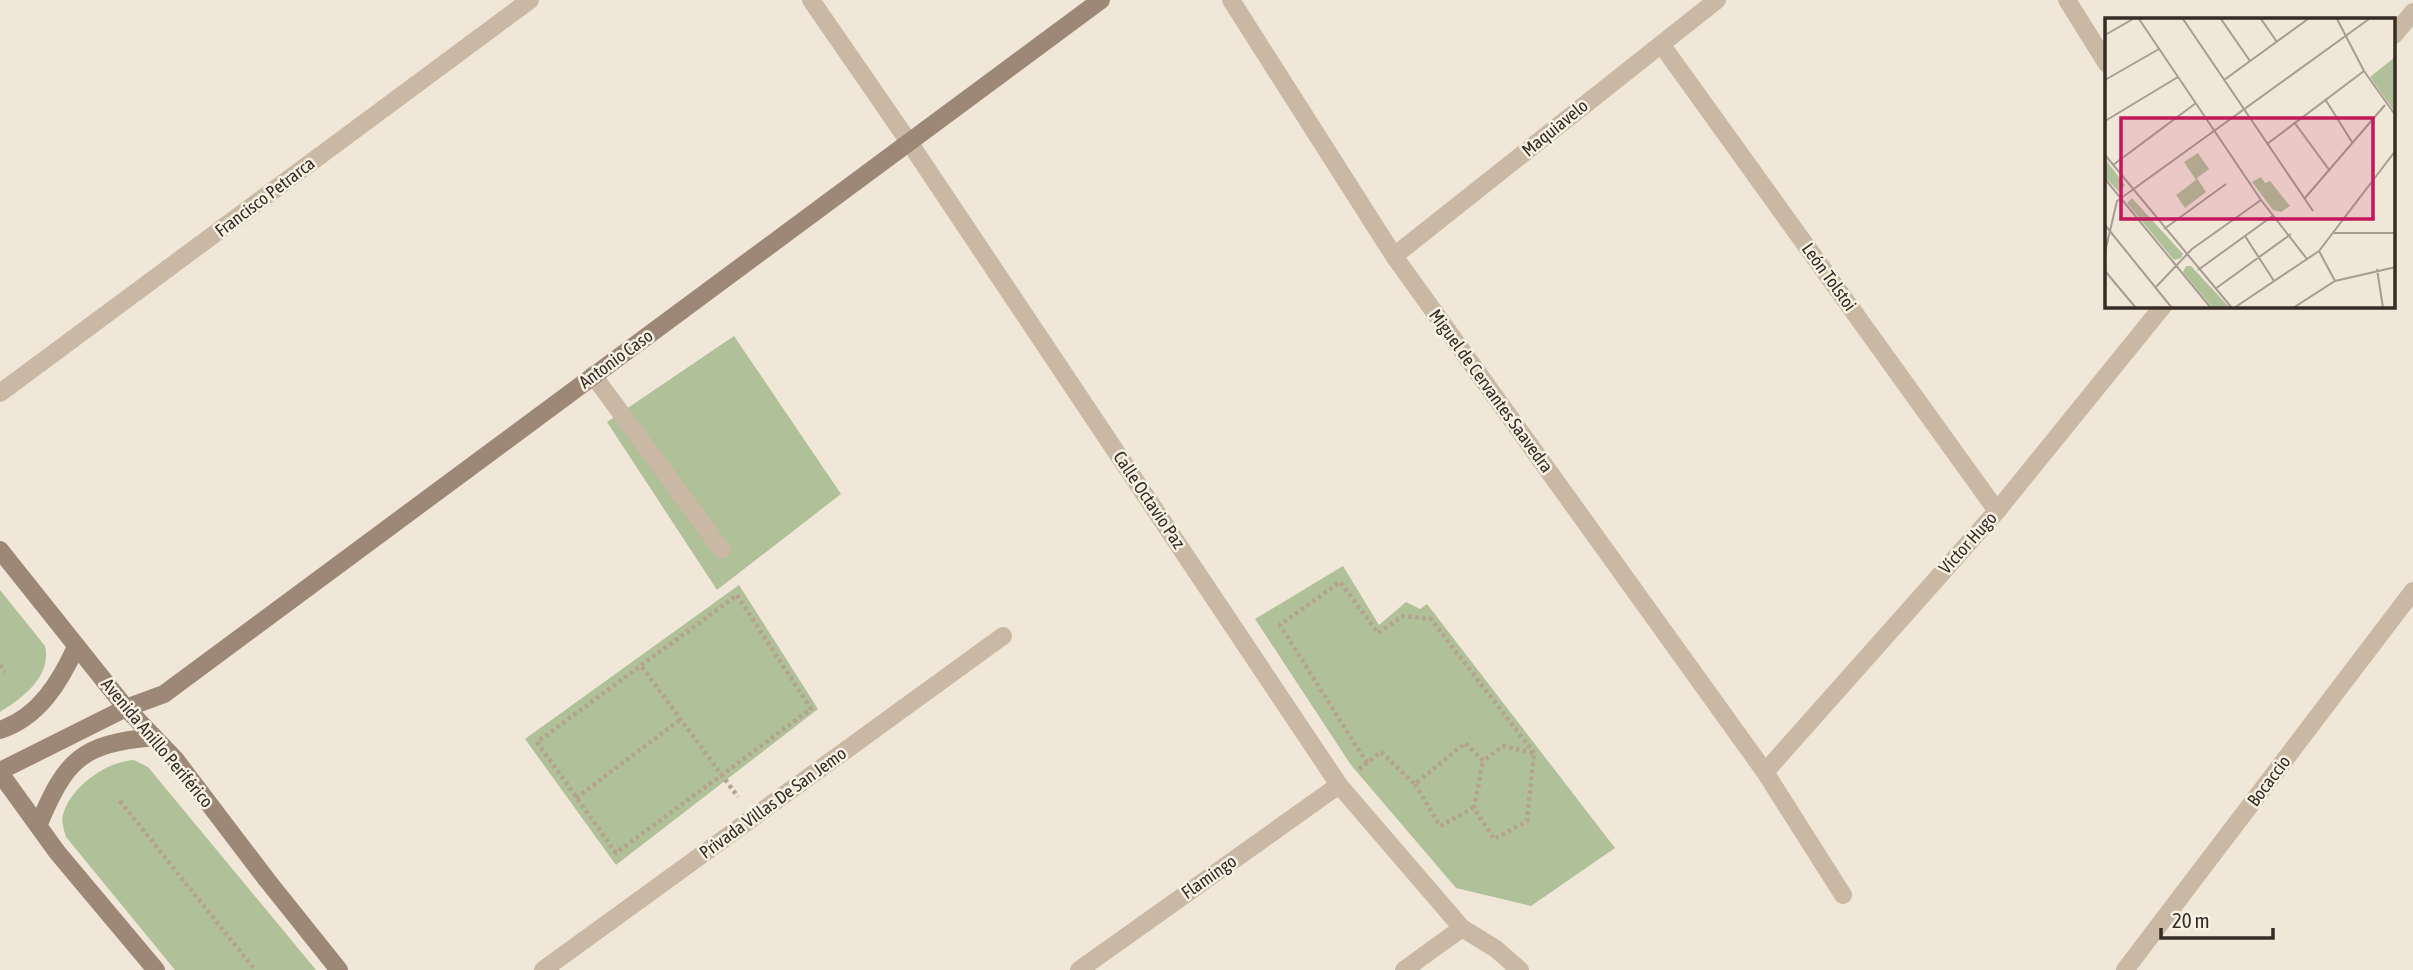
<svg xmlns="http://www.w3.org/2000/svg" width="2413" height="970" font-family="'Asap Condensed',sans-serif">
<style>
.green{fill:#b0c098}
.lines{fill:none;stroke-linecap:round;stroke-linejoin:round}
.path{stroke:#b5a28e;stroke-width:4.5;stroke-dasharray:3.5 3.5;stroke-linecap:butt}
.lane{stroke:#c9b8a4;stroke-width:18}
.street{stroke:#c9b8a4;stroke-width:18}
.secondary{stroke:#9d8776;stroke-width:18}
.labels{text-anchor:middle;stroke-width:5;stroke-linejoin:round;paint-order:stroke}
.street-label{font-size:18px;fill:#352c26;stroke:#f9f1e4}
.inset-road{fill:none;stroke:#a69c91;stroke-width:2}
.view{fill:#c2185b;fill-opacity:0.15;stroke:#c2185b;stroke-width:3.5}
.inset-edge{fill:none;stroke:#352c26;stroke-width:3.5}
</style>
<rect width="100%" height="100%" fill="#f1e7d8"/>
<path class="green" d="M734 336 841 494 717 590 607 422Z
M1343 566 1379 625 1406 602 1420 609 1427 604 1615 848 1531 906 1456 888 1351 765 1255 619Z
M739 585 818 709 616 865 525 739Z
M0 590 45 646C52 676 23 698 0 712Z
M134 760 148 767 316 970H175L66 837C64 830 61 822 63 815 70 787 107 761 134 760Z"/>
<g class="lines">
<path class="path" d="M737 595 811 709 616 853 537 742Z
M0 665 5 672
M642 667 738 797
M1367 763 1280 625 1340 582 1378 633 1403 616 1431 619 1534 753
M1359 769 1381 752 1415 784 1465 743 1483 761 1503 746 1534 753 1527 821 1494 839 1474 808 1483 761
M1415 784 1440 826 1473 808
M576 798 681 719
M120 801 255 970"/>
<path class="lane" d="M593 375 722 550"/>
<path class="street" d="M811 0 909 142 1339 785 1462 928 1496 949 1520 970
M1231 0 1394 256 1765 772 1843 895
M2067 0 2107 64
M2394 35 2413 12
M1661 44 1997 511
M1394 256 1717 0
M0 393 530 0
M1765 772 1997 511 2163 306
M543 970 1003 636
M1079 970 1339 785
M1404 970 1462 928
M2125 970 2413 591"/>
<path class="secondary" d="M0 550 126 708 175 759 267 880 339 970
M0 730C39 717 60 682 76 647
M0 771 126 708 164 694 1101 0
M0 773 57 852 156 970
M38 826C66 759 81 744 154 737"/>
</g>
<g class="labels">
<g class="street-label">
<text transform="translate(1555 128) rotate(-39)" y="6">Maquiavelo</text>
<text transform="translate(265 197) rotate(-37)" y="6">Francisco Petrarca</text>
<text transform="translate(1829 277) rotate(54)" y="6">León Tolstoi</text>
<text transform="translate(616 359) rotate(-36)" y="6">Antonio Caso</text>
<text transform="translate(1491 391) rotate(54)" y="6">Miguel de Cervantes Saavedra</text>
<text transform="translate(1149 500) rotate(56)" y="6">Calle Octavio Paz</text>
<text transform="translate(1968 543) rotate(-48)" y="6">Víctor Hugo</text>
<text transform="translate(157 743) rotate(50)" y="6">Avenida Anillo Periférico</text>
<text transform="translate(2269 781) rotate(-53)" y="6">Bocaccio</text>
<text transform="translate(773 803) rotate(-36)" y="6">Privada Villas De San Jemo</text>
<text transform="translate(1209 877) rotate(-35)" y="6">Flamingo</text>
</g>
</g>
<g transform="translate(2105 18)">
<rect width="290" height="290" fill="#f1e7d8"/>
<path d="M290 39V94L265 59ZM93 135 104 151 92 160 101 174 80 190 71 177 91 162 79 144ZM0 141 20 167 15 175 0 159ZM156 159 160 165 165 163 185 188 176 194 168 192 147 164ZM27 180 78 236 76 240 69 242 22 185ZM81 248H86L125 290H108L78 254Z" fill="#b0c098"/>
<path class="inset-road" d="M34 1 156 182 202 241M78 1 208 193M116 1 145 43M156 1 172 24M232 1 259 53 291 98M0 17 28 1M0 62 54 31M119 62 203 1M220 81 247 124M0 103 73 59M189 104 225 153M162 126 259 53M0 137 127 290M8 147 91 85M0 161 106 290M200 180 280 87M0 207 67 290M59 211 121 166M227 215H291M140 218 169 263M214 233 230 263M0 234 12 183 264 1M272 251 278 290M93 252 169 197M0 253 31 290M50 270 87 231 156 182M110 271 186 216M129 290 214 233 291 132M188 290 230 263 291 249"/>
<path class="view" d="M16 100H268V201H16Z"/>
<rect width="290" height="290" class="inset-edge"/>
</g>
<path d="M2161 928v10h112v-10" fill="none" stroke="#352c26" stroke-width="3.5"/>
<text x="2172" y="928" font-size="21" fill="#352c26" stroke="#f9f1e4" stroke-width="5" paint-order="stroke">20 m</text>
</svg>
